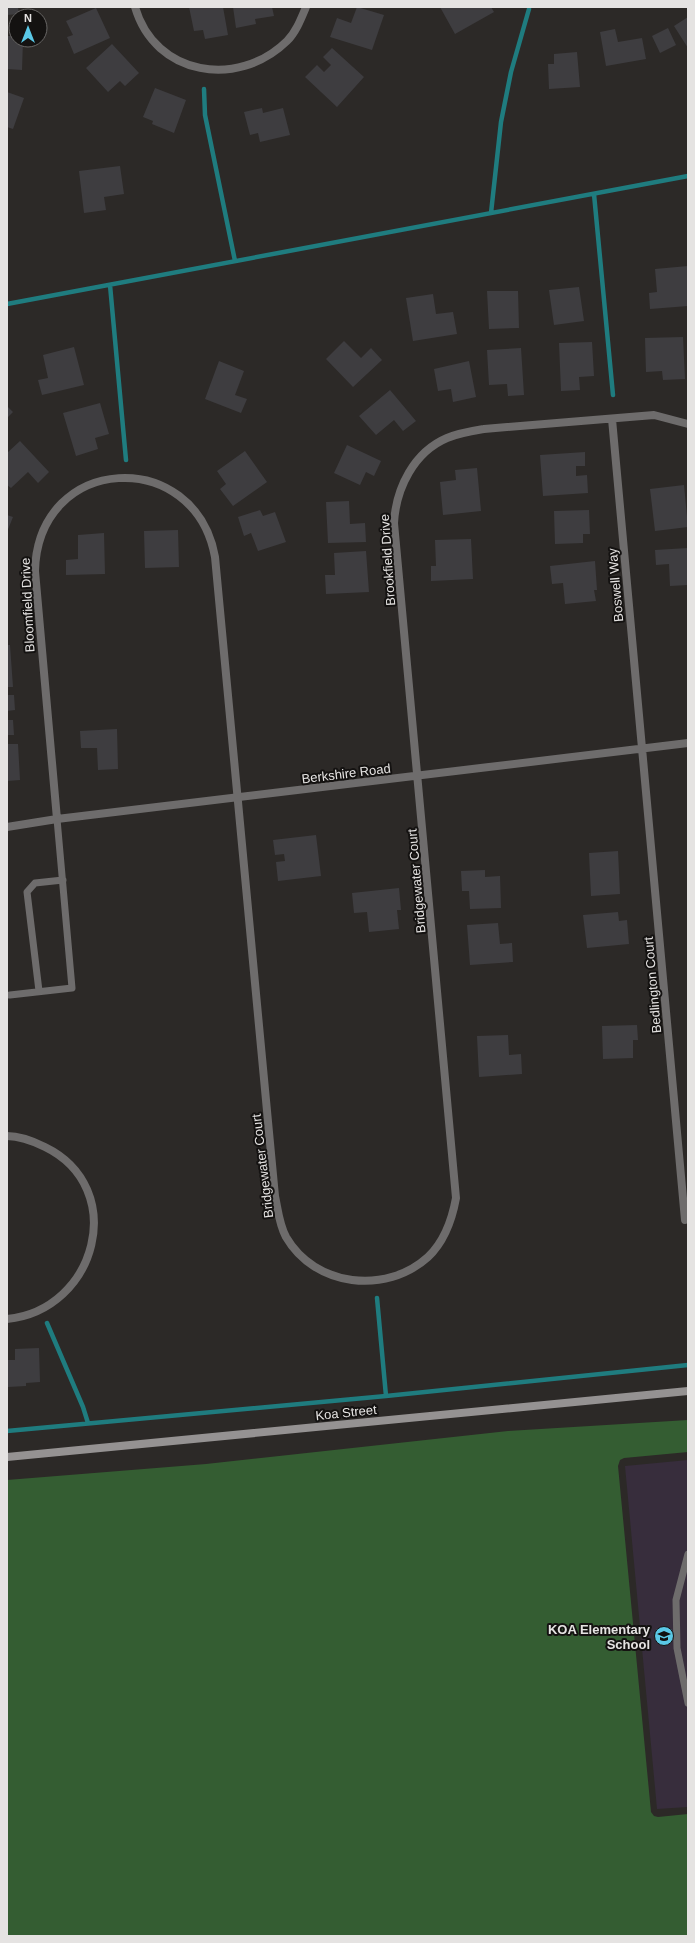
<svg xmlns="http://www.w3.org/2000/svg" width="695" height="1943" font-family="Helvetica,sans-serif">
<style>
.education{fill:#372d3c}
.green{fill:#345d32}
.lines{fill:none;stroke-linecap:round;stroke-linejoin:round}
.stream{stroke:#1f7c7f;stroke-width:4.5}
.building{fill:#3e3d40}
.service{stroke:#6e6c6c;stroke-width:7}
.minor{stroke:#6e6c6c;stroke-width:8}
.secondary{stroke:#959292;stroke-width:8}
.labels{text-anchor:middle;stroke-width:4;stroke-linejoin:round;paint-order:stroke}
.street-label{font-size:13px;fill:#e5e3e2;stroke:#141211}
.poi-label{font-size:13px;font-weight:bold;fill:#e5e3e2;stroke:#141211;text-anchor:end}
</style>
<rect width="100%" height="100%" fill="#2c2927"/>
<path class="education" d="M688 1460V1807L657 1809 625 1466Z"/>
<path class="green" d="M688 1420V1452L624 1458 620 1460 618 1466 651 1812 654 1816 658 1817 688 1814V1936H7V1480L206 1464 508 1431Z"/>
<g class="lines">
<path class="stream" d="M204 89 205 115 235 261
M594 194 613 395
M491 213 501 122 511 72 529 9
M110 285 126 460
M7 304 688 176
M377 1298 386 1396
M47 1323 83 1407 88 1423
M7 1431 386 1396 688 1365"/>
</g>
<path class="building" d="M7 7H18L19 14 7 15Z
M189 7H223L228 35 205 39 203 30 194 31Z
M233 7H272L274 16 255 19 256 24 236 28Z
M357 7 384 15 372 50 330 37 337 18 351 23Z
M440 7H491L494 12 455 34Z
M96 8 110 38 74 54 67 37 73 35 66 21Z
M688 17V48L674 26Z
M668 28 676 45 660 53 652 36Z
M615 29 618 42 642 38 646 59 606 66 600 32Z
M7 36H16V40H23L22 70 7 69Z
M112 44 139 73 125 86 120 81 108 92 86 68Z
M332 48 364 77 337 107 305 77 317 65 324 72 331 65 323 57Z
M577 52 580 87 549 89 548 64H554V54Z
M155 88 186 100 174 133 152 124 153 121 143 117Z
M7 92 24 98 13 129 7 127Z
M262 108 263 113 283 108 290 135 260 142 258 133 250 135 244 112Z
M120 166 124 194 104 197 106 210 84 213 79 171Z
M688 266V306L650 309 649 293 657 292 655 269Z
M579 287 584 321 554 325 549 290Z
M487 291H518L519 328 489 329Z
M433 294 436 314 453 312 457 334 413 341 406 298Z
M683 337 685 379 663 380 662 371 646 372 645 338Z
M344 341 361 358 371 348 382 360 353 387 326 359Z
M592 342 594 376 579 377 580 390 561 391 559 343Z
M74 347 84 385 42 395 38 380 48 378 43 355Z
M521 348 524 395 508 396 507 384 489 385 487 350Z
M219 361 244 371 235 395 247 399 241 413 205 399Z
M469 361 476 397 453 402 451 389 438 391 434 369Z
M390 390 416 421 403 431 394 420 376 435 359 416Z
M100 403 109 434 95 438 98 449 76 456 63 413Z
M7 406 13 412 7 418Z
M20 441 49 472 38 483 28 472 11 488 7 485V453Z
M347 445 381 461 374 476 366 472 360 485 334 473Z
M245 451 267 482 233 506 220 489 226 484 217 471Z
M585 452V466H576V476L587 475 588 493 543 496 540 455Z
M477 468 481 511 443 515 440 482 456 480 455 470Z
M684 485 688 527 655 531 650 489Z
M349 501 350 524 365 523 366 542 328 543 326 502Z
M260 510 263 516 275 512 286 542 258 551 251 533 244 536 238 517Z
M589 510 590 534H583V543L555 544 554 511Z
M7 515 13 517 7 532Z
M178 530 179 567 145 568 144 531Z
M104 533 105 574 66 575V560L78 559V535Z
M471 539 473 579 431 581V566H436L435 540Z
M688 548V585L670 586 669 564 656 565 655 550Z
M366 551 369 592 326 594 325 575H335L334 553Z
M595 561 597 590H594L596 601 565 604 563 583 552 584 550 566Z
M7 645H10L13 687H7Z
M7 695H14L15 710 7 711Z
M7 720H13L14 735H7Z
M117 729 118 769 98 770 97 748H81L80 731Z
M7 744H18L20 780 7 781Z
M316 835 321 876 278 881 276 862 285 861 284 854 275 855 273 840Z
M618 851 620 894 591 896 589 853Z
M485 870V877L500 876 501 908 470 909 469 891H462L461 871Z
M399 888 401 910H397L399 929 369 932 367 912 354 913 352 893Z
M618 912 619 921 627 920 629 944 587 948 583 915Z
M498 923 500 944 512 943 513 962 470 965 467 925Z
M637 1025 638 1040H633V1058L603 1059 602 1026Z
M508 1035 509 1055 521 1054 522 1074 479 1077 477 1036Z
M39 1348 40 1382 26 1383V1386L8 1387 7 1360H15V1349Z"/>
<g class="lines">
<path class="service" d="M39 991 27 892 35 883 63 880
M10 995 72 988 57 819
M688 1554 676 1600 677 1648 688 1703"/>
<path class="minor" d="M135 7C155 76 238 89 287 41 296 32 301 19 306 7
M612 419 685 1220
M57 819 35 571C38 453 195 446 215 557L275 1196C278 1210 279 1224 286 1237 315 1287 386 1295 428 1257 445 1241 452 1220 456 1198L394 523C396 488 414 452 447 438 459 433 472 431 484 429L654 415 688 424
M7 827 57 819 688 743
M7 1136C20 1136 33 1141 45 1147 129 1188 97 1310 7 1319"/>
<path class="secondary" d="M7 1457 688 1391"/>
</g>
<defs>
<symbol id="school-disc" viewBox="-11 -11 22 22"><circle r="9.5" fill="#5ac8e6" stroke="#141211"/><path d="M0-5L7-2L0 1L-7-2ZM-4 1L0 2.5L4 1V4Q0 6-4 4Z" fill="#111"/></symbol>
</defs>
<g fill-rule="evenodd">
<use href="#school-disc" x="653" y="1625" width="22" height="22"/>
</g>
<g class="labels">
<g class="street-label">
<text transform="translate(387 560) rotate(-94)" y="5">Brookfield Drive</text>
<text transform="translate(615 585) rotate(-95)" y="5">Boswell Way</text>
<text transform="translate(27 605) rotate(-93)" y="5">Bloomfield Drive</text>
<text transform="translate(346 773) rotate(-7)" y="5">Berkshire Road</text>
<text transform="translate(416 881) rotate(-95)" y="5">Bridgewater Court</text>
<text transform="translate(652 985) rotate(-95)" y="5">Bedlington Court</text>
<text transform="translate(262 1166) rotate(-97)" y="5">Bridgewater Court</text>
<text transform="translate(346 1412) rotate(-6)" y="5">Koa Street</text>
</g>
<g class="poi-label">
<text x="650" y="1634">KOA Elementary<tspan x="650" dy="15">School</tspan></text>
</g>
</g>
<rect width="695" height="1943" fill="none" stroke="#e5e3e2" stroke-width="16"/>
<g transform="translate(28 28)"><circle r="19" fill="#141211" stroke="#686665"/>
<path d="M0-3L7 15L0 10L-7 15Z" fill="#5ac8e6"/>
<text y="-6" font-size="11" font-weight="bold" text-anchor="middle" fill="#e5e3e2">N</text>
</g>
</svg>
